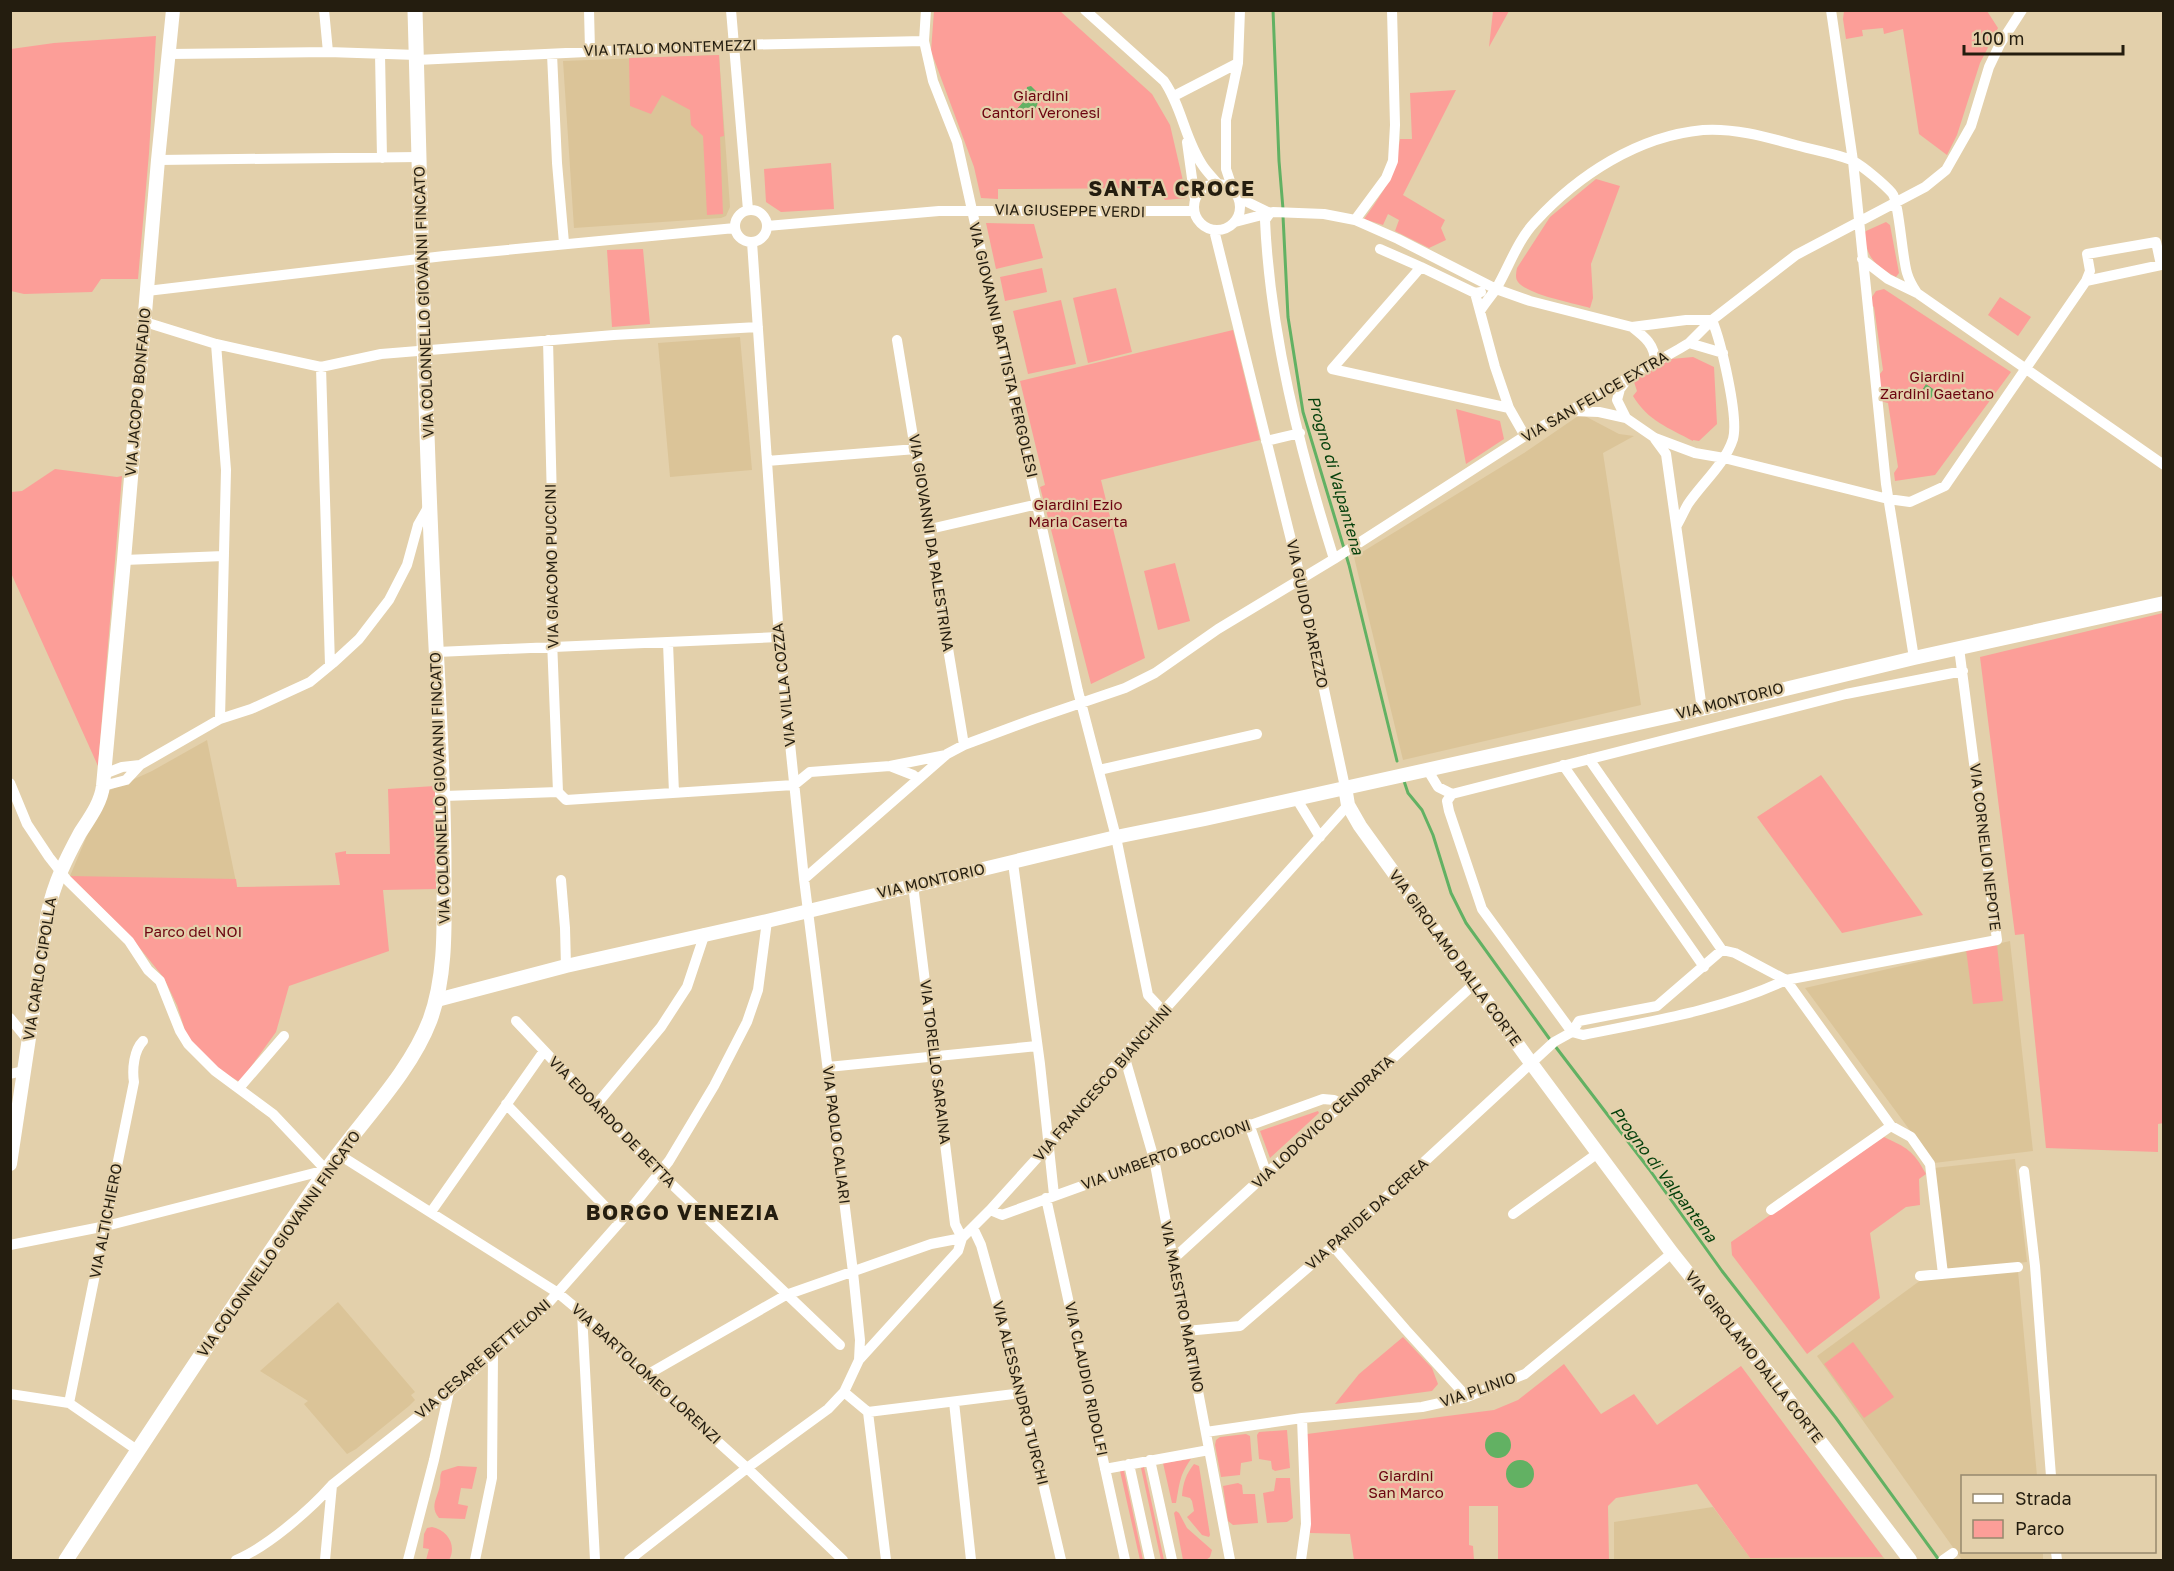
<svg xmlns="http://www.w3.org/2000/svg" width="2174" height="1571" font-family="'Golos Text',sans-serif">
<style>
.built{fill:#dbc498}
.green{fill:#fc9e98}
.water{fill:#62b163}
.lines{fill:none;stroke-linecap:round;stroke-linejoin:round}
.stream{stroke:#62b163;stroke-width:3}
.minor{stroke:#fff;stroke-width:10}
.tertiary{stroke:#fff;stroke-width:14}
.secondary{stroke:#fff;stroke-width:15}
.labels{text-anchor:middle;stroke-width:4.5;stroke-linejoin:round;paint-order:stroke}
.street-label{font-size:15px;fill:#241d0f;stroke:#e3d0ab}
.park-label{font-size:15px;fill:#6c0410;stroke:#e3d0ab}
.water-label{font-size:16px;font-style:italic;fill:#033f0a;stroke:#e3d0ab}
.district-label{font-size:21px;font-weight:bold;letter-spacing:1.5px;fill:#241d0f;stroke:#e3d0ab}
</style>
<rect width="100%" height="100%" fill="#e3d0ab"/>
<path class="built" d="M719 55 730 207 726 216 721 218 574 228 563 61Z
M740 337 752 470 670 477 658 343Z
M1581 414 1619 434 1634 436 1603 453 1641 705 1403 760 1354 557 1524 453Z
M207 740 237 887 177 1005 164 978 131 936 70 876 89 831 108 791 152 771Z
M2010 941 2033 1151 1934 1163 1805 988Z
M2015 1159 2027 1262 1947 1270 1934 1168Z
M2018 1271 2037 1476H1962V1552H2043V1560H1962L1817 1356 1921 1280Z
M338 1302 415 1392 411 1395 415 1400 409 1406 356 1449 347 1454 304 1404 308 1401 260 1371Z
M1713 1507 1750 1558 1883 1557 1886 1560H1614V1522Z"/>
<path class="green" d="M934 11H1060L1152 94 1170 125 1187 198 1165 200 1163 197 1162 188 998 189V199L981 198 974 167 931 51Z
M1493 11H1509L1489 47Z
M1844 11H1987L1998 28 1980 63 1957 135 1947 155 1919 134 1903 29 1884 34 1883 28 1862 30 1863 36 1846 39 1843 19Z
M156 36 149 153 138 279H101L92 292 24 294 11 291V49L54 43Z
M719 55 724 136 720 137 723 214 707 215 703 136 691 125 690 110 662 95 651 114 630 106 629 58Z
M1456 90 1403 195 1445 220 1441 228 1446 240 1429 248 1395 231 1399 220 1388 214 1383 225 1364 219C1385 190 1395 175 1400 139H1412L1410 93Z
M831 163 834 209 781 212 766 202 764 169Z
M1596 179 1620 186 1591 264 1593 298 1590 308C1573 303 1528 295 1518 282 1515 278 1516 273 1517 268L1550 217Z
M1886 222 1890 225 1899 273 1896 277C1874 265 1867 258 1864 233L1866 231Z
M986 223 1034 224 1043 258 996 269Z
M643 249 650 324 612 327 607 250Z
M1042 268 1047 292 1005 301 1000 277Z
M1116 288 1132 352 1088 363 1073 298Z
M1884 289 2011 372 1935 475 1895 481 1894 473 1898 467 1888 403 1880 401 1876 379 1883 370 1874 307 1871 305 1872 297 1876 291Z
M2000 297 2031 317 2018 336 1988 315Z
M1061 300 1076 364 1028 374 1013 311Z
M1233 330 1260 440 1101 480 1145 658 1091 684 1040 487 1045 485 1020 381Z
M1693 357 1714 367 1717 424 1699 441 1693 440V441C1669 428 1648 421 1633 396L1637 391 1633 379 1671 359Z
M1456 409 1500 421 1504 439 1466 464Z
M55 469 117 477 122 476 98 766 11 573V492L22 491Z
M1175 563 1190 621 1158 630 1144 571Z
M2163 613 2164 1123 2158 1124V1152L2046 1148 2024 934 2015 935 1980 657Z
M1821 775 1923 915 1842 933 1757 817Z
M435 786 436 889 383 890 389 951 289 986 276 1032 240 1082 217 1069 189 1043 177 1005 164 978 130 936 70 876 236 879 237 887 340 885 335 853 346 851V854H390L388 789Z
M1997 945 2003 1001 1973 1004 1966 949Z
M1318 1111 1319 1113 1270 1158 1260 1131Z
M1884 1137C1907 1148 1913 1150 1926 1174L1919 1179 1920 1205 1906 1207 1870 1233 1880 1298 1807 1354 1732 1255 1731 1242Z
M1403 1337 1432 1368 1438 1384 1432 1391 1335 1404 1359 1374Z
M1853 1342 1894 1397 1864 1418 1824 1364Z
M1564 1364 1601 1414 1634 1394 1657 1425 1741 1366 1883 1557 1750 1558 1697 1484 1616 1498 1608 1506 1609 1560H1498V1506H1469V1545L1473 1546 1474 1560H1354L1350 1534 1310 1533 1307 1434 1494 1410 1518 1400Z
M1287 1430 1290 1468 1275 1471 1272 1469 1271 1461 1259 1459 1257 1435 1259 1432Z
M1246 1434 1250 1436 1252 1461 1241 1463 1240 1475 1221 1477 1215 1445 1216 1440 1220 1437Z
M1191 1459C1179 1476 1180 1483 1176 1503H1172L1163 1463Z
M1194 1464 1199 1466 1210 1535 1209 1537 1202 1535 1187 1517 1194 1511 1192 1501 1190 1498 1182 1496C1183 1483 1186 1474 1194 1464Z
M458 1466 477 1467 472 1489 461 1488 458 1504 468 1506 465 1519 439 1518C429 1507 438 1497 440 1485 441 1479 439 1477 442 1471Z
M1144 1467 1164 1560H1161L1141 1468Z
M1120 1471H1124L1143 1560H1140Z
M1290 1478 1293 1518 1287 1522 1267 1523 1263 1493 1274 1491 1276 1478Z
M1238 1483 1242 1485 1243 1494H1255L1258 1523 1233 1525 1228 1521 1223 1486Z
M1176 1511 1179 1513 1187 1528 1212 1550 1210 1557 1206 1560H1183L1174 1513Z
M432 1527C448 1530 457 1546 449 1560H426L429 1549 423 1548 424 1534 427 1528Z"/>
<path class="water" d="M1031 86 1039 94C1039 109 1030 121 1015 111L1025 100 1027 87Z
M1926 384 1936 391 1929 401 1919 395Z
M1485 1445a13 13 0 1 1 26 0a13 13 0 1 1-26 0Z
M1506 1474a14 14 0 1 1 28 0a14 14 0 1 1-28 0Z"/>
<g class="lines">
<path class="stream" d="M1273 10 1279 161 1283 209
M1283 216 1288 317 1303 412 1349 565 1397 761
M1404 781 1408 793 1422 810 1433 835 1451 893 1466 923 1551 1041
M1555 1046 1649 1169 1722 1271 1836 1418 1939 1560"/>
<path class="minor" d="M324 10 328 52
M589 10 590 50
M731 10 748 210
M926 10 924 41 933 81 957 142 1078 691 1116 837 1148 995 1164 1012
M1085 10 1164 81C1182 107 1185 140 1203 166 1207 172 1213 178 1218 184
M1831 10 1853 161 1886 484 1914 658
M169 54 328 52 417 55
M380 54 382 158
M552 54 557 163 564 243
M417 60 734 45 924 41
M1174 96 1238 63
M1187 142 1195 200
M158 160 419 157
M1194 207a23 23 0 1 1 46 0a23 23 0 1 1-46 0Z
M1233 190 1226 169V120L1238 63 1240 10
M1239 198 1270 213
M735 226a16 16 0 1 1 32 0a16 16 0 1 1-32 0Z
M1270 213 1265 220C1270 333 1300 451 1334 559
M1355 220 1386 178 1393 161 1395 125 1392 10
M1235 222 1273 212 1324 214 1355 220 1398 239 1496 289 1530 301 1632 327 1686 320H1712
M767 226 939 211H1194
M1214 230 1297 564 1345 787
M752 242 779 637 804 879 853 1272 860 1340 859 1360
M1380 249 1421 267 1332 369 1509 408
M1862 259 1888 279 1917 293 2164 465
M1421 267 1475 293 1481 292
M147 291 444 256 735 228
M1475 293 1495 367 1509 408 1525 436
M1480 311C1485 303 1491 296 1496 289 1509 267 1517 241 1535 222 1578 175 1638 136 1703 130 1733 128 1763 136 1792 144 1808 149 1840 154 1853 161 1864 167 1884 184 1892 193 1899 201 1902 257 1907 273 1909 280 1913 287 1917 293
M145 322 216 344 321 367 381 354 614 335 758 327
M1632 327C1645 337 1655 345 1655 362
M548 340 552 502 551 615 558 792
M897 340 964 745
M1689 343 1723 353
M216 344 226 470 220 719
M321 367 330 665
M1626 381 1620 389 1617 400 1626 418
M1572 411 1599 412 1626 418 1655 438 1695 453 1724 458 1888 499 1910 502 1945 486 2086 281 2161 265 2156 242 2087 254 2090 271 2086 281
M1655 439 1666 454 1702 709
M1266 441 1300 433
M767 461 916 449
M1677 525C1681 518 1684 511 1688 504 1702 483 1725 464 1733 439 1739 417 1721 342 1712 320
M930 529 1038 504
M124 560 224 556
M668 643 674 793
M437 652 779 637
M1589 759 1722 950
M1563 765 1704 967
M890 766 913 775 918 779
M1427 769 1438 787 1452 794
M1099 770 1257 734
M104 774 122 767 140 765
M10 783 27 824 49 857 67 880 129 941 148 970 160 981 180 1031 188 1044 215 1071 273 1114 326 1170 106 1226 10 1245
M103 786 126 780 140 765 220 719 251 709 310 682 333 663 359 639 389 600 407 565 418 525 430 504
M1452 794 1846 694 1963 671
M1452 794 1447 801 1449 811 1482 909 1572 1032
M444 796 558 792 566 800 794 785 810 772 890 766 946 755
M1296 798 1320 837
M1013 863 1040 1064 1054 1195
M804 879 947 754 964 745 1034 719 1125 688 1155 673 1218 629 1334 559 1525 436 1679 349 1689 343 1712 320 1796 255 1925 187 1946 170 1971 126 1989 67 2000 44 2022 10
M561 880 565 928 566 966
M913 885 955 1224 962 1238
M10 1018 28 1040
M516 1021 660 1173 840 1345
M1572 1032 1583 1035C1652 1021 1722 1010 1786 980L1997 940 1959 648
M1124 1055 1154 1159 1230 1560
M828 1067 1037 1046
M10 1074 23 1071
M240 1087 284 1036
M506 1104 620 1222
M596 1105 661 1027 687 987 705 933
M1249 1124 1267 1175
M338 1154 558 1293 582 1313 645 1376 747 1468 843 1560
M2024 1171 2035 1266 2051 1476
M1046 1198 1125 1560
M990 1210 1002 1215 1323 1099 1334 1100 1342 1104
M1771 1210 1891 1126
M431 1212 544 1051
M1513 1214 1598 1153
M973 1228 981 1245 1022 1393 1061 1560
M1333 1246 1406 1330 1467 1397
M1172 1260 1474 984
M1920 1276 2018 1267
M582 1313 595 1560
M1186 1331 1240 1326 1333 1246 1554 1042 1572 1032 1579 1021 1657 1006 1722 950 1735 953 1786 980 1891 1126 1911 1137 1930 1164 1943 1274
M645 1376 786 1295 931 1244 962 1238
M844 1392 868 1412 886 1560
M10 1394 69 1403 137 1450
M954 1402 971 1560
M69 1403 134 1082C132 1069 134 1050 143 1041
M868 1412 1022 1393
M1206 1432 1302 1418 1422 1407 1467 1397 1525 1374 1672 1253
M1150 1460 1172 1560
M1129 1464 1150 1560
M1105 1469 1209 1450
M2056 1552 2057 1560
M236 1560C267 1547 310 1510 332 1485L449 1392 544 1308 620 1222 669 1161 714 1086 747 1022 758 990 767 921
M325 1560 332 1485
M408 1560 434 1460 449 1392
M475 1560 492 1478 493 1354
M629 1560 747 1468 828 1409 844 1392 859 1360 958 1251 962 1238 990 1210 1048 1146 1124 1055 1348 805
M1301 1560 1306 1524 1302 1418
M1943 1560 1953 1553"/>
<path class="tertiary" d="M1345 787 1348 805 1360 826 1531 1063 1672 1253 1769 1374 1910 1560
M437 1000 566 966 767 921 1116 837 1205 819 1702 709 1914 658 2164 603
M10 1164 48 912C54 883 66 859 80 833 89 819 101 803 103 786L124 560 158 160 173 10"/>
<path class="secondary" d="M66 1560C151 1430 237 1299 326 1171 359 1123 409 1075 430 1020 447 974 444 920 444 871 444 796 440 721 436 646 425 434 421 222 415 10"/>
</g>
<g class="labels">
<g class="street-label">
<text transform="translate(670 48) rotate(-2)" y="5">VIA ITALO MONTEMEZZI</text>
<text transform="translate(1070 211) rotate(1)" y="5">VIA GIUSEPPE VERDI</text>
<text transform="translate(424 302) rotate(-92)" y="5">VIA COLONNELLO GIOVANNI FINCATO</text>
<text transform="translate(1003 350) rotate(77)" y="5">VIA GIOVANNI BATTISTA PERGOLESI</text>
<text transform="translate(138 392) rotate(-85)" y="5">VIA JACOPO BONFADIO</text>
<text transform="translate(1595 397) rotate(-30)" y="5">VIA SAN FELICE EXTRA</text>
<text transform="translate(931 543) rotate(81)" y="5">VIA GIOVANNI DA PALESTRINA</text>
<text transform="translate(552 566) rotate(-91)" y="5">VIA GIACOMO PUCCINI</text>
<text transform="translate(1307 614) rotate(78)" y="5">VIA GUIDO D'AREZZO</text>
<text transform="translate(784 685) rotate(-96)" y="5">VIA VILLA COZZA</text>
<text transform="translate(1730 701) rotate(-14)" y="5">VIA MONTORIO</text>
<text transform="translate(440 788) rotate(-92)" y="5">VIA COLONNELLO GIOVANNI FINCATO</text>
<text transform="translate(1985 847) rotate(83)" y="5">VIA CORNELIO NEPOTE</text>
<text transform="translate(931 881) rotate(-13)" y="5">VIA MONTORIO</text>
<text transform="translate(1455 958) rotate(54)" y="5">VIA GIROLAMO DALLA CORTE</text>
<text transform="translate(40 969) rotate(-81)" y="5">VIA CARLO CIPOLLA</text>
<text transform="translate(935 1062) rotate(83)" y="5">VIA TORELLO SARAINA</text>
<text transform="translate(1103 1083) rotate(-49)" y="5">VIA FRANCESCO BIANCHINI</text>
<text transform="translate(612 1122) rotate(46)" y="5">VIA EDOARDO DE BETTA</text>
<text transform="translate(1323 1122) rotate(-43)" y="5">VIA LODOVICO CENDRATA</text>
<text transform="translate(836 1135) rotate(83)" y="5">VIA PAOLO CALIARI</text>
<text transform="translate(1166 1155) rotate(-20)" y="5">VIA UMBERTO BOCCIONI</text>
<text transform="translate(1367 1214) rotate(-42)" y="5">VIA PARIDE DA CEREA</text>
<text transform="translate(106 1221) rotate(-79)" y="5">VIA ALTICHIERO</text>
<text transform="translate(279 1244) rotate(-55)" y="5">VIA COLONNELLO GIOVANNI FINCATO</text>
<text transform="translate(1182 1307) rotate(79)" y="5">VIA MAESTRO MARTINO</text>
<text transform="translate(1754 1357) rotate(52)" y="5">VIA GIROLAMO DALLA CORTE</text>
<text transform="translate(483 1359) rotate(-41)" y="5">VIA CESARE BETTELONI</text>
<text transform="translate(646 1374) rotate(43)" y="5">VIA BARTOLOMEO LORENZI</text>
<text transform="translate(1086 1379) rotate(78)" y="5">VIA CLAUDIO RIDOLFI</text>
<text transform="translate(1478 1390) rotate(-19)" y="5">VIA PLINIO</text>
<text transform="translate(1020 1393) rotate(76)" y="5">VIA ALESSANDRO TURCHI</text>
</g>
<g class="park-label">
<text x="1041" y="101">Giardini<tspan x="1041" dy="17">Cantori Veronesi</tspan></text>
<text x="1937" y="382">Giardini<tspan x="1937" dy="17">Zardini Gaetano</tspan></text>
<text x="1078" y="510">Giardini Ezio<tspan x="1078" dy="17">Maria Caserta</tspan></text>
<text x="193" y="937">Parco del NOI</text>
<text x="1406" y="1481">Giardini<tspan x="1406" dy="17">San Marco</tspan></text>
</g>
<g class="water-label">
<text transform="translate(1336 475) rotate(74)" y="6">Progno di Valpantena</text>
<text transform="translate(1664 1174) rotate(53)" y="6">Progno di Valpantena</text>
</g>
<g class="district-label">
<text x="1172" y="196">SANTA CROCE</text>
<text x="683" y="1220">BORGO VENEZIA</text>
</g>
</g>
<rect width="2174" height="1571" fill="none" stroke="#241d0f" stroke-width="24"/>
<rect x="1961" y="1475" width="195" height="78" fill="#e3d0ab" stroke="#97886d" stroke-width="1.5"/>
<rect x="1973" y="1494" width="30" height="9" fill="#ffffff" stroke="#97886d" stroke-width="1.5"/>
<text x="2015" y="1505" font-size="18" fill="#241d0f">Strada</text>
<rect x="1973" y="1520" width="30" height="18" fill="#fc9e98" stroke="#97886d" stroke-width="1.5"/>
<text x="2015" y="1535" font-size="18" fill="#241d0f">Parco</text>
<path d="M1964 45v9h159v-9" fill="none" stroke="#241d0f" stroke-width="3"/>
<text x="1973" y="45" font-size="18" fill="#241d0f" stroke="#e3d0ab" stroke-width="4.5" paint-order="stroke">100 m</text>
</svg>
